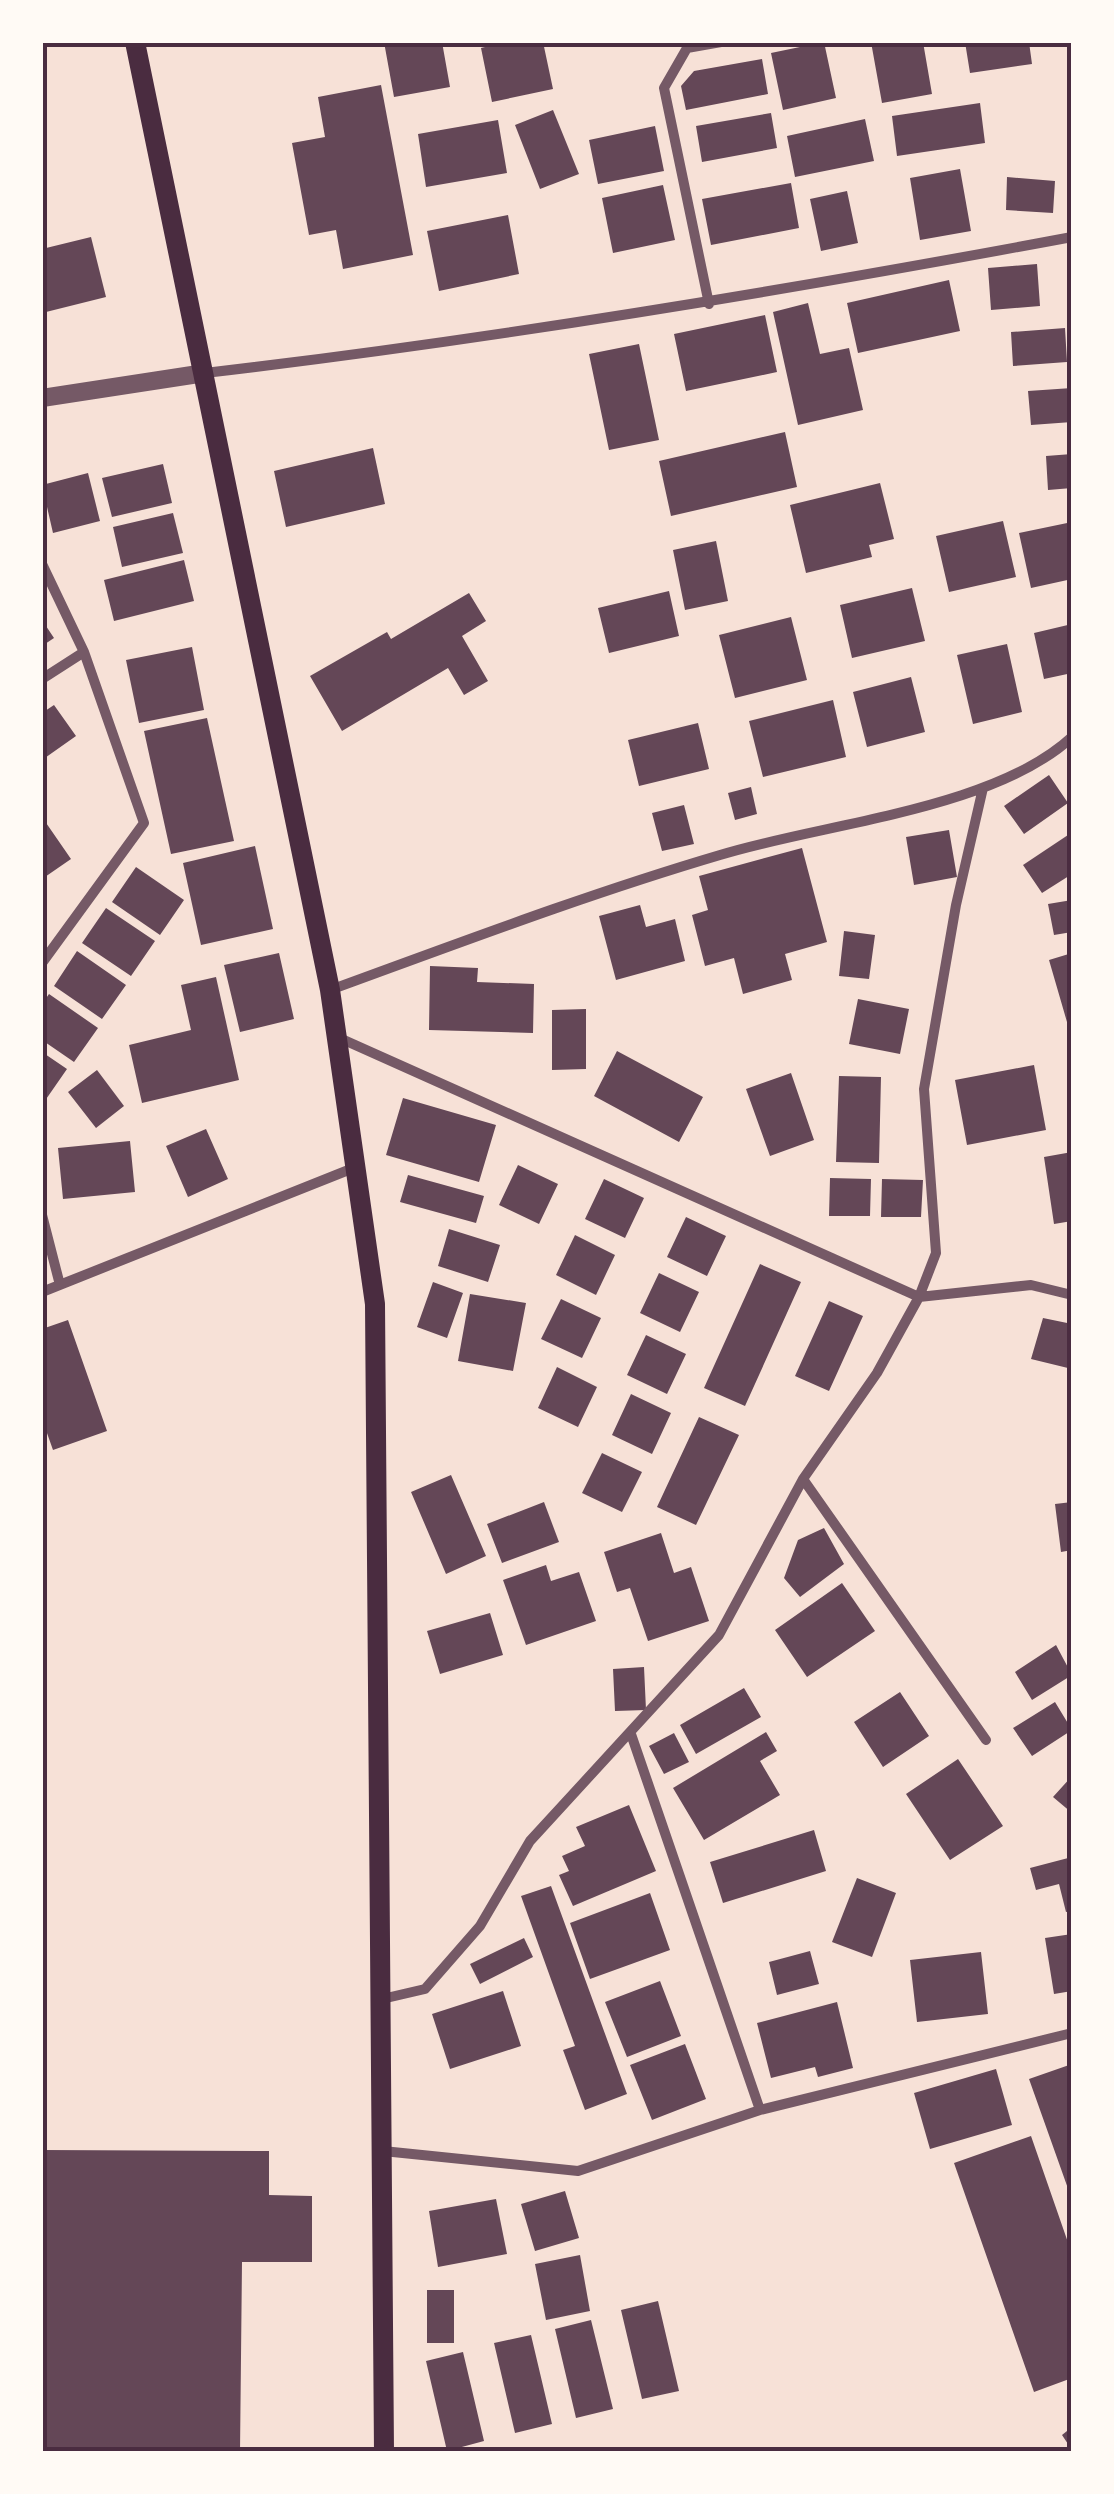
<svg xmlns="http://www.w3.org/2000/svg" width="1114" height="2494" font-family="'Work Sans',sans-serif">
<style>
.building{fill:#644757}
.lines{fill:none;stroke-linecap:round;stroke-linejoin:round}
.minor{stroke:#755966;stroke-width:10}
.tertiary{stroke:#755966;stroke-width:18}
.secondary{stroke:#4a2c40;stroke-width:20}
.neatline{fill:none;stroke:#4a2c40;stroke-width:4}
</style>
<rect width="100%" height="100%" fill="#f7e1d7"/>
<path class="building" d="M384 42H442L450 87 394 97Z
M505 42H543L553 89 492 102 481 48Z
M824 42 836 98 783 110 771 53Z
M871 42H923L932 94 882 103Z
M965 42H1029L1032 64 970 73Z
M762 59 768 94 686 110 681 86 694 71Z
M381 85 413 255 343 269 336 230 309 235 292 143 325 137 318 97Z
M980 103 985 143 897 156 892 116Z
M553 110 579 174 540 189 515 125Z
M771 113 777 148 702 162 696 126Z
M865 119 874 161 795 177 787 136Z
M498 120 507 173 426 187 418 134Z
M655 126 664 171 598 184 589 140Z
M960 169 971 231 920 240 910 178Z
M1007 177 1055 181 1053 213 1006 210Z
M791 183 799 228 711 245 702 199Z
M663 185 675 240 613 253 602 198Z
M847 191 858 243 821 251 810 199Z
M508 215 519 274 439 291 427 231Z
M91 237 106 297 42 313V249Z
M1037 264 1040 306 991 310 988 268Z
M949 280 960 331 858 353 847 303Z
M808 303 820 354 849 348 863 410 798 425 773 312Z
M765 315 777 372 686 391 674 334Z
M1065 328 1067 362 1013 366 1011 332Z
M639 344 659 440 609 450 589 354Z
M1072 388V422L1031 425 1028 391Z
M785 432 797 487 671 516 659 461Z
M373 448 385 504 286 527 274 471Z
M1072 454V488L1048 490 1046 456Z
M163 464 172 503 112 517 102 478Z
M88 473 100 521 53 533 42 485Z
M880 483 894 539 869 545 872 557 806 573 790 505Z
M173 513 183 553 122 567 113 527Z
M1003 521 1016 577 949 592 936 536Z
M1072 522V579L1031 588 1019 533Z
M716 541 728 601 685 610 673 550Z
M184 560 194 601 114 621 104 580Z
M912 588 925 641 852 658 840 605Z
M669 591 679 636 609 653 598 608Z
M469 593 486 621 462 636 488 681 464 695 448 668 342 731 310 676 387 632 391 639Z
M791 617 807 680 735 698 719 635Z
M42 620 54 638 42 646Z
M1072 624V673L1044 679 1034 633Z
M1007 644 1022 712 973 724 957 655Z
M192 647 204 710 139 723 126 660Z
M911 677 925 732 867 747 853 692Z
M833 700 846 757 763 777 749 721Z
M54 705 76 736 42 760V713Z
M207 718 234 841 171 854 144 731Z
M698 723 709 769 639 786 628 740Z
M1049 775 1068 803 1024 834 1004 806Z
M751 787 757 814 735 820 728 793Z
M684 805 694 844 662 851 652 813Z
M42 817 71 859 42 879Z
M949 830 957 877 914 885 906 837Z
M1068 835 1072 874 1042 893 1023 865Z
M255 846 273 929 201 945 183 863Z
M802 848 827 942 785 954 792 980 743 994 734 958 705 966 692 915 708 910 699 876Z
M136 867 184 900 160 935 112 902Z
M1072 900V932L1054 935 1048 904Z
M640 905 646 927 675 919 685 961 616 980 599 916Z
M106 908 155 941 131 976 82 943Z
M844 931 875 935 869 979 839 976Z
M77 951 126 985 102 1019 54 986Z
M279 953 294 1019 240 1032 224 965Z
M1072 953V1021L1067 1022 1049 960Z
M430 966 478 968 477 982 534 984 533 1033 429 1030Z
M216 977 239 1080 142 1103 129 1045 191 1030 181 985Z
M49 994 98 1028 74 1062 42 1040V1004Z
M858 999 909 1009 900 1054 849 1044Z
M586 1009V1069L552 1070V1010Z
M617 1051 703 1097 679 1142 594 1096Z
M42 1052 67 1069 42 1105Z
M1034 1065 1046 1130 967 1145 955 1080Z
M97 1070 124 1106 96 1128 68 1092Z
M791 1073 814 1140 770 1156 746 1089Z
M839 1076 881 1077 879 1163 836 1162Z
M403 1098 496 1125 479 1182 386 1155Z
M206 1129 228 1179 188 1197 166 1146Z
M130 1141 135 1192 63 1199 58 1148Z
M1072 1152V1221L1054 1224 1044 1157Z
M518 1165 558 1184 539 1224 499 1205Z
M408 1175 484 1196 476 1223 400 1202Z
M830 1178 871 1179 870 1216H829Z
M604 1179 644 1198 625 1238 585 1219Z
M882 1179 923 1180 921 1217H881Z
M686 1217 726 1236 707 1276 667 1257Z
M449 1229 500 1245 488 1282 438 1266Z
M575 1235 615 1255 596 1295 556 1275Z
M760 1264 801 1282 745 1406 704 1388Z
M659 1273 699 1292 680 1332 640 1313Z
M433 1282 463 1293 447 1338 417 1327Z
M470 1294 526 1303 513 1371 458 1361Z
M561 1299 601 1318 582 1358 541 1339Z
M829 1301 863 1316 829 1391 795 1376Z
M1043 1318 1072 1324V1369L1031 1359Z
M68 1320 107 1431 53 1450 42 1419V1329Z
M646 1335 686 1354 667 1394 627 1375Z
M557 1367 597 1387 578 1427 538 1408Z
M631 1394 671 1413 652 1454 612 1435Z
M699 1417 739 1435 696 1525 657 1507Z
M602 1453 642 1472 622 1512 582 1493Z
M451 1475 486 1556 446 1574 411 1492Z
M544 1502 559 1542 502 1563 487 1524Z
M1072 1502V1550L1061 1552 1055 1504Z
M824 1528 844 1564 800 1597 784 1578 798 1540Z
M661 1533 674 1573 691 1567 709 1621 648 1641 630 1588 617 1592 604 1552Z
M546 1565 551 1581 579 1572 596 1621 526 1645 503 1580Z
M842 1583 875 1631 807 1677 775 1630Z
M490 1613 503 1655 440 1674 427 1631Z
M1056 1645 1072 1675 1032 1700 1015 1672Z
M644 1667 646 1710 615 1711 613 1669Z
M744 1688 761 1717 696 1754 680 1725Z
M900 1692 929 1736 883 1767 854 1722Z
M1055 1702 1072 1730 1032 1756 1013 1728Z
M766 1732 777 1751 760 1761 780 1795 704 1840 673 1788Z
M674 1733 689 1762 664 1774 649 1746Z
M958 1759 1003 1826 950 1860 906 1794Z
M1072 1776V1813L1053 1797Z
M629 1805 656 1871 573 1906 559 1875 569 1871 562 1856 585 1846 576 1827Z
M814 1830 826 1871 723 1903 710 1862Z
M1072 1857V1911L1066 1912 1059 1884 1036 1890 1030 1868Z
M857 1878 896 1893 872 1957 832 1942Z
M551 1886 627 2094 585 2110 563 2050 575 2046 521 1896Z
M650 1893 670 1950 590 1979 570 1923Z
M1072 1934V1991L1054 1994 1045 1938Z
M524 1938 533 1957 480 1984 470 1964Z
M810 1951 819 1984 777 1995 769 1962Z
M981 1952 988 2014 917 2022 910 1960Z
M660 1981 681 2036 627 2057 605 2002Z
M503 1991 521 2046 450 2069 432 2014Z
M837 2002 853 2068 818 2077 815 2067 771 2078 757 2023Z
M685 2044 706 2099 652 2120 630 2065Z
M1072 2064V2197H1071L1029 2079Z
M996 2069 1012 2125 930 2149 914 2093Z
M1031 2136 1072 2254V2378L1034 2392 954 2163Z
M42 2150 269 2151V2195L312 2196V2262H242L240 2452H42Z
M565 2191 579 2238 535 2251 521 2204Z
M496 2199 507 2254 438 2267 429 2211Z
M580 2255 590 2311 546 2320 535 2264Z
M427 2290H454V2343H427Z
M658 2301 679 2391 642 2399 621 2310Z
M591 2320 613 2409 576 2418 555 2329Z
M531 2335 552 2424 515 2433 494 2343Z
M463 2352 484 2441 447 2451 426 2361Z
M1072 2427V2450L1062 2435Z"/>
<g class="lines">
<path class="minor" d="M1071 42 1072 43
M709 304 664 88 687 48 721 42
M205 373C496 339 783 291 1072 237
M42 564 84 652 144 823 42 963
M42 679 84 652
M330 990C459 943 588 894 720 855 823 823 993 810 1072 737
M335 1036 919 1297 1031 1285 1072 1295
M42 1215 60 1285
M42 1292 356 1167
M803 1479 986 1740
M631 1734 760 2110
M382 1999 425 1989 480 1926 530 1841 719 1635 803 1479 877 1373 919 1297 936 1253 924 1089 956 905 983 788
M383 2151 578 2171 760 2110 1072 2033"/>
<path class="tertiary" d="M42 398 205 373"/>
<path class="secondary" d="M135 42 330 990 375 1304 384 2452"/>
</g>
<rect width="1114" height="2494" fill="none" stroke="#fffaf5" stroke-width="90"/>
<rect x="45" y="45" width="1024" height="2404" class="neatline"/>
</svg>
